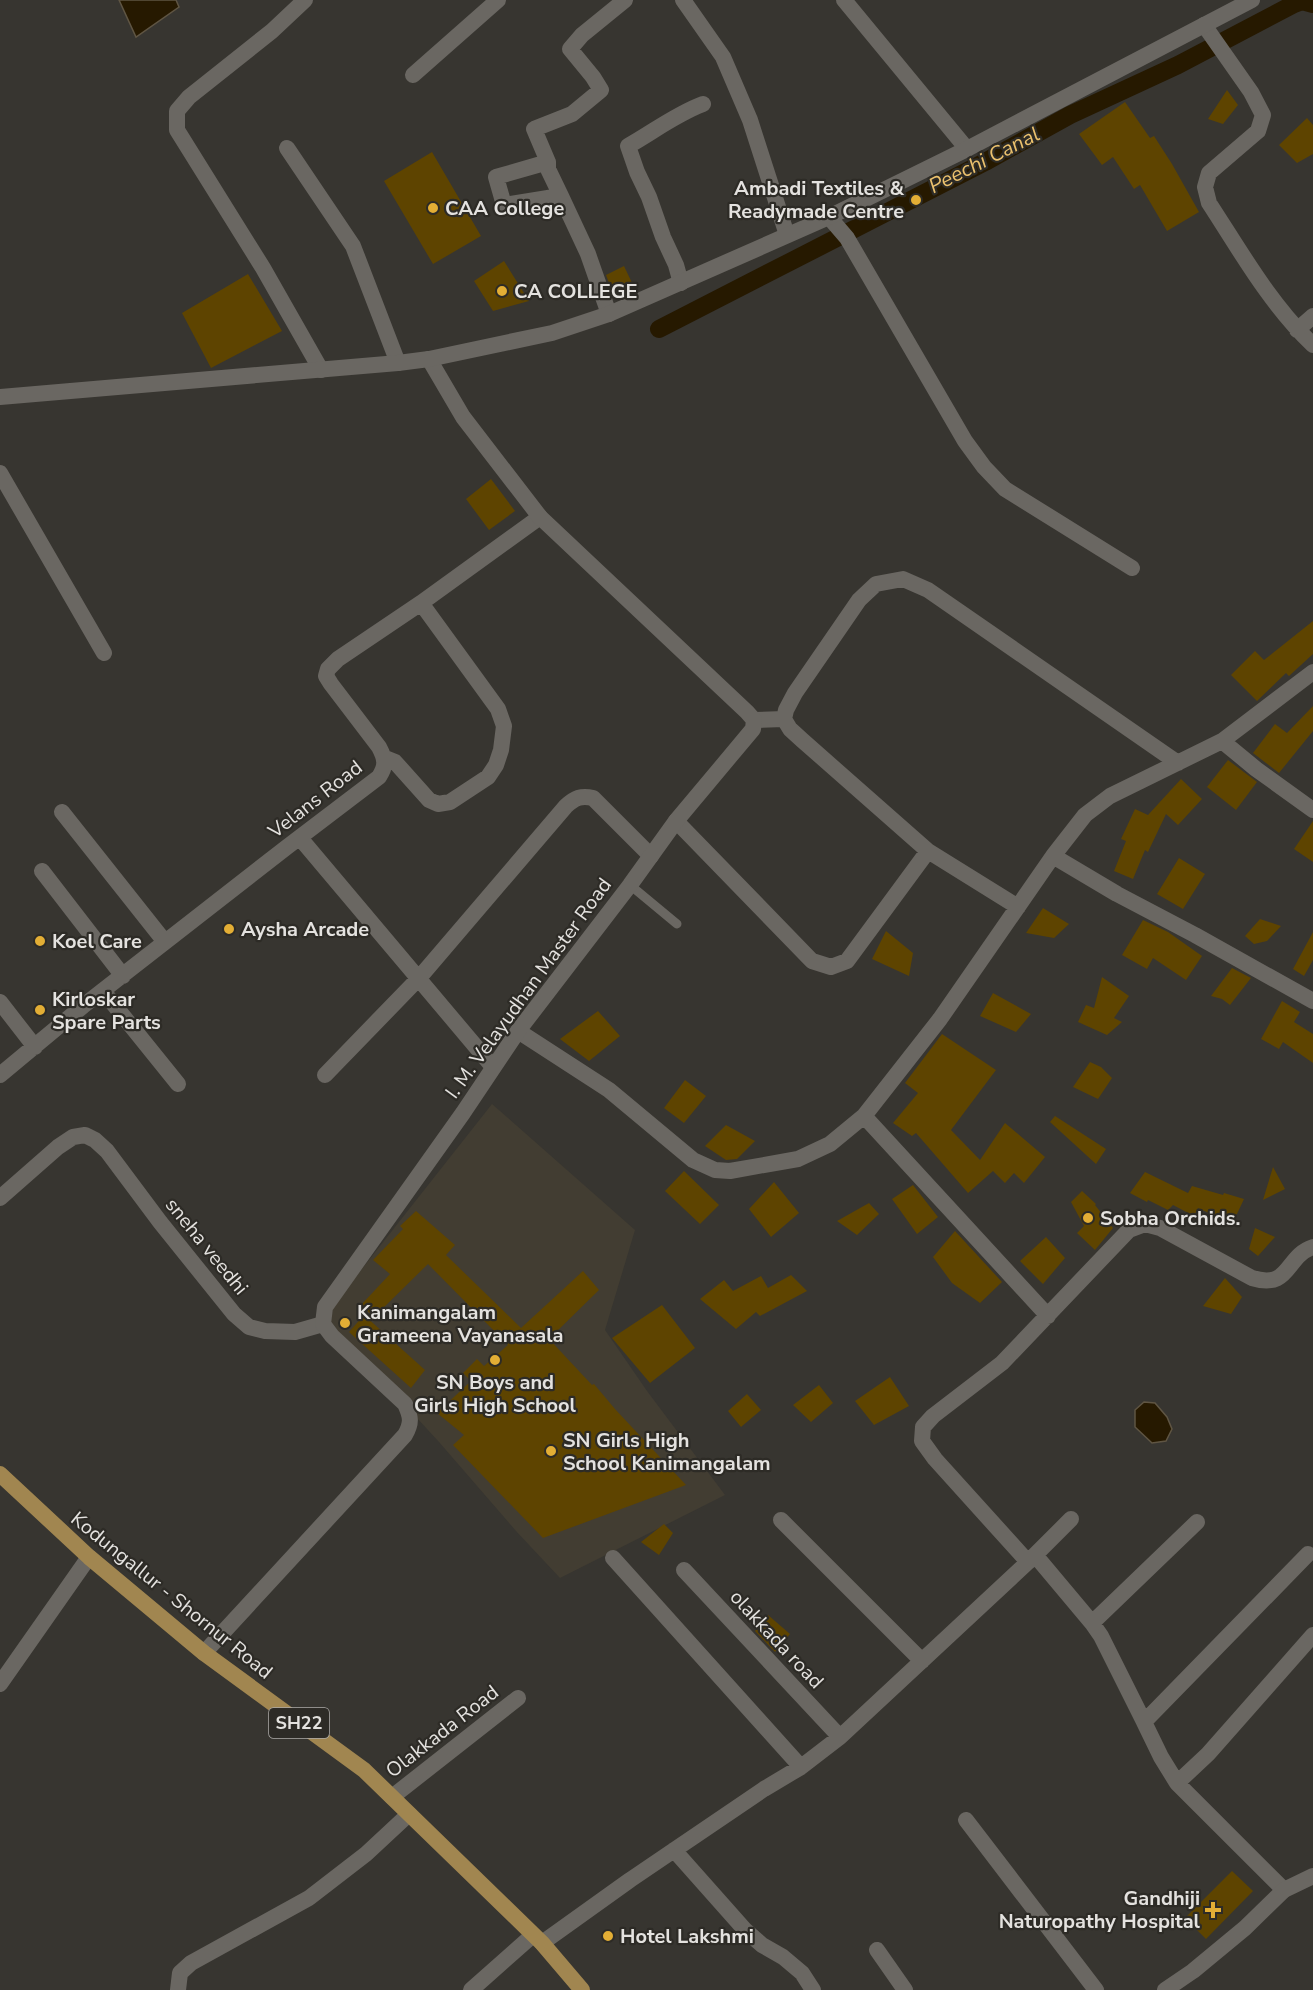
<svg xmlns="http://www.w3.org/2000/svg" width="1313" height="1990" font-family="'Nunito Sans',sans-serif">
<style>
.built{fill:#423d32}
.water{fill:#261900;stroke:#5f5543;stroke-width:1.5}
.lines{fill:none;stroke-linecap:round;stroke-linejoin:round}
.canal{stroke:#261900;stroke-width:18}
.building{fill:#5e4400}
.service{stroke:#6a6762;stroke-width:9}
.minor{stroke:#6a6762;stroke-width:16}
.tertiary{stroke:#6a6762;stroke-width:16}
.secondary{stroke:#6a6762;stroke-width:16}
.primary{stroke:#a18650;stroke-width:16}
.poi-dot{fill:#e3ae35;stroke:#2d2b26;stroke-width:2}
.labels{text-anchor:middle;stroke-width:4.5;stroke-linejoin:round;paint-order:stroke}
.shield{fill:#2d2b26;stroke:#adaba8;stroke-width:1.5}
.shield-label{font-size:18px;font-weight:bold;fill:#e4e2df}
.poi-label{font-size:20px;font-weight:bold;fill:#e4e2df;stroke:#2d2b26;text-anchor:start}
.street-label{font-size:20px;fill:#e4e2df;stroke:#2d2b26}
.water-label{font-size:21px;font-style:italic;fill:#ebc16d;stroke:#2d2b26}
</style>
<rect width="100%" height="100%" fill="#373530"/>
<path class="built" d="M492 1104 635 1230 605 1330 647 1391 725 1495 560 1578 516 1531 439 1442 324 1317Z"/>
<path class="water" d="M119 0H176L179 7 136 37Z
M1144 1402 1155 1403 1167 1417 1172 1429 1166 1441 1152 1443 1135 1427V1410Z"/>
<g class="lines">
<path class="canal" d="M659 329 985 162 1070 115 1178 65 1294 4 1302 1 1313 4"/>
</g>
<path class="building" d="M1227 90 1238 105 1223 124 1208 119Z
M1125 102 1150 138 1154 136 1172 164 1199 212 1167 231 1140 185 1134 189 1113 157 1102 165 1079 134Z
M1307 118 1313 125V154L1297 163 1279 145Z
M432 152 481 236 433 264 384 181Z
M504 261 529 301 493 311 474 281Z
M624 266 634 287 614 296 606 275Z
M248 274 282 331 211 368 182 313Z
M491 479 515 511 489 530 466 499Z
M1313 621V654L1289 676 1286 673 1257 701 1231 675 1255 651 1264 660Z
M1313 706V731L1279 773 1253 753 1275 724 1287 733Z
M1228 760 1257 782 1236 810 1207 787Z
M1181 779 1202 799 1178 825 1166 814 1148 852 1145 850 1133 879 1114 871 1126 841 1121 839 1135 809 1148 815Z
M1313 821V862L1294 849Z
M1179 858 1205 874 1183 909 1157 894Z
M1043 908 1069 924 1054 938 1026 933Z
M1260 919 1281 926 1267 941 1254 944 1245 936Z
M1143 920 1168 932 1202 956 1186 980 1153 958 1147 969 1122 955Z
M886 931 913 953 909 976 872 959Z
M1313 932V960L1304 976 1293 969Z
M1232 968 1251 978 1230 1005 1222 999 1211 996Z
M1102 977 1129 996 1114 1018 1122 1022 1107 1035 1078 1022 1086 1005 1094 1008Z
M993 993 1031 1014 1016 1032 980 1016Z
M1282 1001 1300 1012 1294 1022 1313 1034V1063L1283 1042 1279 1049 1261 1039Z
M598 1011 620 1036 589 1061 560 1039Z
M942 1034 996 1070 951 1130 980 1160 1005 1123 1045 1157 1024 1183 1014 1173 1005 1183 993 1171 968 1193 916 1133 912 1136 893 1123 918 1093 905 1083Z
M1090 1062 1101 1067 1112 1078 1098 1099 1073 1087Z
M685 1080 706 1096 684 1123 664 1108Z
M1055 1116 1106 1149 1096 1164 1050 1122Z
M726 1125 755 1141 737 1159 726 1160 705 1146Z
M1273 1167 1285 1189 1263 1200Z
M684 1171 719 1205 700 1224 665 1191Z
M1145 1172 1188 1193 1192 1186 1223 1195 1224 1193 1244 1199 1237 1214 1224 1220 1198 1208 1194 1216 1173 1205 1168 1210 1148 1200 1147 1202 1130 1193Z
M774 1182 799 1213 771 1237 749 1209Z
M913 1185 938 1217 917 1234 892 1199Z
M1082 1191 1096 1204 1095 1205 1113 1228 1095 1250 1077 1233 1084 1226 1071 1202Z
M869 1203 879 1214 857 1235 837 1221Z
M416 1211 455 1245 446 1255 521 1328 583 1271 599 1290 549 1339 592 1385 594 1384 615 1409 686 1485 543 1538 453 1445 464 1435 437 1413 471 1381 463 1373 477 1359 484 1366 508 1345 428 1264 374 1317 361 1305 390 1274 373 1260 403 1229 400 1226Z
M1255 1228 1275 1237 1258 1256 1249 1249Z
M955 1231 1002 1282 980 1303 952 1283 933 1257Z
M1046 1237 1065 1258 1043 1284 1020 1261Z
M791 1275 807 1291 760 1316 756 1312 736 1329 700 1299 724 1280 733 1291 761 1276 768 1288Z
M1225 1278 1242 1297 1231 1314 1203 1306Z
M662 1305 695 1348 650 1383 612 1338Z
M364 1315 425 1370 411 1388 349 1332Z
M890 1377 909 1406 874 1425 855 1401Z
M819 1385 833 1403 811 1422 793 1405Z
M747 1394 761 1410 741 1427 728 1411Z
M664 1524 673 1533 659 1555 641 1542Z
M768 1615 790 1634 775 1652 755 1631Z
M1232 1871 1253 1891 1206 1939 1185 1918Z"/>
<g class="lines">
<path class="service" d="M630 885 677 924"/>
<path class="minor" d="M305 0 272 31 189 97 177 111V130L263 268 321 370
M683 0 723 57 750 120 787 235
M844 0 967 149
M1204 25 1251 92 1263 115 1258 131 1209 173 1205 187 1209 203C1241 252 1270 304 1313 345
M413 75 498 0
M287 148 353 246 398 363
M548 162V169L560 194
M829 217 847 238 965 441 984 467 1005 489 1132 568
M681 283 676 265 663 237 649 197 637 172 628 146C653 132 676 114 703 104
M609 314 588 254 560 194 548 198 504 205 496 177 548 162 534 129 572 114 601 90 593 77 570 49 582 35 625 0
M1297 330 1313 316
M0 473 104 653
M784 719 790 729 802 740 928 851 1018 907
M754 720 784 719 786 710 795 693 859 600 876 584 903 579 928 590 1178 763
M1222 741 1256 769 1313 810
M385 758 395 762 429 800 438 804 450 802 488 777 496 765 501 750 504 726 498 709 421 603
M62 812 165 942
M676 821 812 961 831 967 847 961 928 851
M300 838 493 1067
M1053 856 1117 894 1195 935 1313 1001
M42 871 123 976
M103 991 178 1084
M0 1002 35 1047
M518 1031 609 1090 693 1160 715 1170 730 1171 798 1159 830 1144 864 1116 940 1019 1053 856 1085 815 1110 796 1222 741 1313 672
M0 1075 83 1006 287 847 379 777C386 766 386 760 379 747L331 684 326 676 328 669 338 659 421 603 540 517
M325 1075 419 978 566 806C575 798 581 795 593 798L651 856
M864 1116 1048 1316
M0 1198 58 1147 73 1137 85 1135 95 1140 107 1151 160 1222 234 1314 249 1327 265 1331 295 1332 323 1324
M781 1520 922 1661
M1035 1555 1092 1623 1101 1636 1144 1722 1308 1554
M613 1558 801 1767
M1028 1562 935 1459 922 1441 923 1427 933 1416 1002 1363 1129 1230 1145 1224 1160 1228 1252 1278C1291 1290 1285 1256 1313 1247
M684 1570 840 1737
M1092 1623 1197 1522
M0 1684 89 1557
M1144 1722 1161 1757 1177 1783 1208 1754 1313 1635
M1177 1783 1284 1890
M392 1797 518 1698
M966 1820 1096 1990
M674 1850 745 1930 762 1945 783 1957 802 1973 813 1990
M542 1943 630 1880 764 1789 801 1767 840 1737 1028 1562 1071 1519
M877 1950 905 1990
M178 1990 180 1973 191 1963 309 1898 366 1854 409 1814
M471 1990 533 1935"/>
<path class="tertiary" d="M204 1653 405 1435C412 1423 411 1417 405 1404L332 1336 323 1324 325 1307 463 1113 518 1031 630 885 676 821 753 729 754 720 747 712 540 517 463 417 429 359
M1165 1990 1193 1971 1245 1928 1284 1890 1313 1876"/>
<path class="secondary" d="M0 397 398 363 429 359 552 333 609 314 829 217 967 149 1252 0"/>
<path class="primary" d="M0 1474 89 1557 204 1653 364 1770 542 1943 582 1990"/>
</g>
<g class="poi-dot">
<circle cx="916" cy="200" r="6"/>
<circle cx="433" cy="208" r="6"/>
<circle cx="502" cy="291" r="6"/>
<circle cx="229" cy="929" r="6"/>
<circle cx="40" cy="941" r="6"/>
<circle cx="40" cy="1010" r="6"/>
<circle cx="1088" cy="1218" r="6"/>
<circle cx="345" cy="1323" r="6"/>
<circle cx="495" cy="1360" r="6"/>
<circle cx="551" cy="1451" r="6"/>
<path d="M1210 1901h6v6h6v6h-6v6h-6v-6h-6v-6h6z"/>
<circle cx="608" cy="1936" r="6"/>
</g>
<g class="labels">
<rect class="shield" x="269" y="1708" width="60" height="30" rx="4.5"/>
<g class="shield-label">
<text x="299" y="1729">SH22</text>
</g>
<g class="poi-label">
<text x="904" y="195" text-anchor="end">Ambadi Textiles &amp;<tspan x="904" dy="23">Readymade Centre</tspan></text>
<text x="445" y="215">CAA College</text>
<text x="514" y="298">CA COLLEGE</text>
<text x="241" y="936">Aysha Arcade</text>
<text x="52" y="948">Koel Care</text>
<text x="52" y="1006">Kirloskar<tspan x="52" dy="23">Spare Parts</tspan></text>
<text x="1100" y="1225">Sobha Orchids.</text>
<text x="357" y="1319">Kanimangalam<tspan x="357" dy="23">Grameena Vayanasala</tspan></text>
<text x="495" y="1389" text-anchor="middle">SN Boys and<tspan x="495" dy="23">Girls High School</tspan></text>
<text x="563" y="1447">SN Girls High<tspan x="563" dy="23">School Kanimangalam</tspan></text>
<text x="1200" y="1905" text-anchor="end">Gandhiji<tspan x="1200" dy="23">Naturopathy Hospital</tspan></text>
<text x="620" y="1943">Hotel Lakshmi</text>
</g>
<g class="street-label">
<text transform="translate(315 799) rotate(-38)" y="7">Velans Road</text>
<text transform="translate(528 988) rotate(-54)" y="7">I. M. Velayudhan Master Road</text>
<text transform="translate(207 1246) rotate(51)" y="7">sneha veedhi</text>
<text transform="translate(172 1595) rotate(39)" y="7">Kodungallur - Shornur Road</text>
<text transform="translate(777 1639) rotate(47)" y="7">olakkada road</text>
<text transform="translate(442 1731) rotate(-38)" y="7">Olakkada Road</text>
</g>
<g class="water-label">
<text transform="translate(984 160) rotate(-27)" y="7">Peechi Canal</text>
</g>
</g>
</svg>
